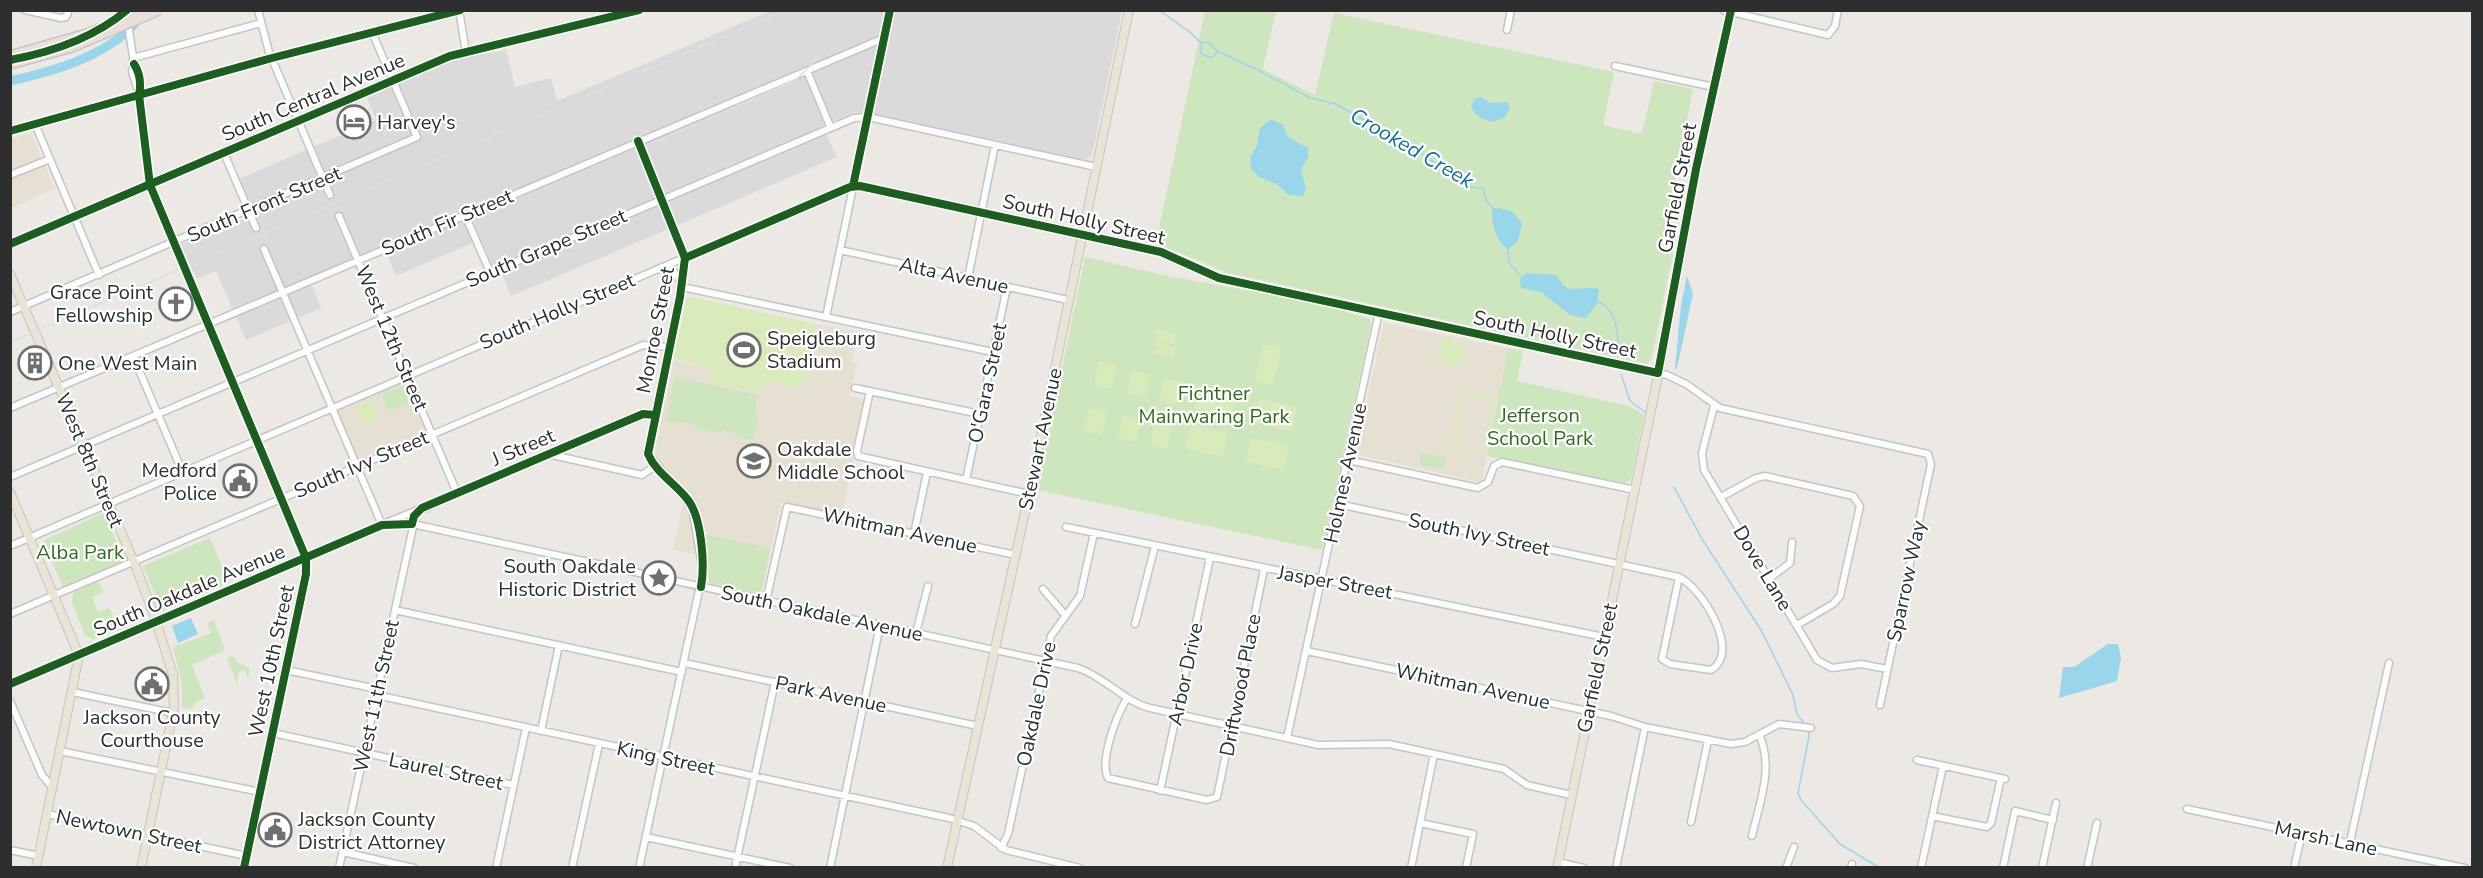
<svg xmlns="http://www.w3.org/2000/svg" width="2483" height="878" font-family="'Nunito Sans',sans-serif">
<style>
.industrial{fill:#dcd9db}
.education{fill:#e6e0d3}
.green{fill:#cee6be}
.pitch{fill:#d9eabb;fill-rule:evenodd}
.water{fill:#99d6ec}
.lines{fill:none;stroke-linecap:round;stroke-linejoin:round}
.stream{stroke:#99d6ec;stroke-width:1.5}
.river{stroke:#99d6ec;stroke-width:9}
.minor-casing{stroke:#c5c4c5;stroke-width:9}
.major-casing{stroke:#c6c5c4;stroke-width:10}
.minor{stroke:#fcfcfb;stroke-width:6}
.major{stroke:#e8e4d6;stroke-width:8}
.rail{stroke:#dfdfe1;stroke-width:1.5}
.highway-bridge-casing{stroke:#c6c5c4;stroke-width:12;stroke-linecap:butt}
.highway-bridge{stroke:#eadfd6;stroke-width:9}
.cycleway-casing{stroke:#fff;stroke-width:11}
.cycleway{stroke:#1b5e20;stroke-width:8}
.labels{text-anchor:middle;stroke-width:4.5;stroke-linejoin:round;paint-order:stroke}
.street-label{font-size:20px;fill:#2e2e2e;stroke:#fff}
.poi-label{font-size:20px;fill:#2e2e2e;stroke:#fff;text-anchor:start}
.park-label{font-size:20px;fill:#2c6e1b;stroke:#fff}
.water-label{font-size:21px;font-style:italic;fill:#0d6fa3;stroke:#fff}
</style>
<rect width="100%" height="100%" fill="#ece8e4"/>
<path class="industrial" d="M770 11H1122L1092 155 1086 160 880 115 855 112 822 126 837 157 511 296 498 264 492 265 481 239 396 276 386 252 312 285 321 308 246 340 216 271 197 279 180 245 254 215 239 179 376 120 367 97 451 60 506 50 515 87 551 78 557 101Z"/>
<path class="education" d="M31 133 55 189 11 208V139Z
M1384 323 1508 348 1482 480 1479 482 1355 454Z
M817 324 858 332 852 362 857 363 850 396 864 399 842 515 781 502 761 598 710 587 706 556 673 550 685 494 659 466 654 456 674 360 707 367 711 382 761 393 763 385 769 380 803 387Z
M408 375 432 434 358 466 333 407Z"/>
<path class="green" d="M1205 11H1276L1263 69 1315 95 1334 13 1614 72 1603 125 1642 134 1654 81 1693 89 1663 239 1675 243 1652 357 1647 364 1228 273 1156 243Z
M1085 257 1168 276 1313 302 1370 319 1371 325 1322 550 1037 490Z
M1508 348 1523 351 1517 381 1629 406 1644 415 1631 479 1626 483 1487 456Z
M675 377 757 395 755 415 758 419 753 440 734 436 735 433 722 430 721 433 694 428 695 424 667 421 666 418Z
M402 386 409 403 388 411 382 395Z
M1421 452 1446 457 1444 469 1420 465Z
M103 513 126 562 64 589 43 541Z
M704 534 770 548 761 594 709 582V566Z
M210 538 229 583 162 611 143 566Z
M95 582 99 583 103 592 93 597 96 608 100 612 109 608 119 629 93 639 85 635 71 601 74 592Z
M214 620 225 650 192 665 205 698 195 702 192 709 182 708V684L173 647 211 633 207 623Z
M233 656 238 663 250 668 248 678 244 670 238 673 237 684 227 658Z"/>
<path class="pitch" d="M687 296 817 324 803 387 769 380 763 385 761 393 711 382 707 367 674 359Z
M1155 329 1177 334 1174 339 1175 344 1153 340 1157 335 1154 334Z
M1446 338 1465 344 1464 358 1460 363 1449 366 1437 356 1441 341Z
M1154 342 1176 348 1173 353 1175 354 1174 358 1152 353 1156 348Z
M1263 344 1281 347 1273 385 1255 381Z
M1099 361 1117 365 1111 389 1094 385Z
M1133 370 1150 374 1145 398 1127 393Z
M1165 378 1182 382 1176 406 1159 402Z
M1200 386 1237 394 1232 418 1194 409Z
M1474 390 1488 395C1504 413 1484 471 1457 443 1448 427 1457 397 1474 390ZM1476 393 1487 397 1492 408 1484 441 1471 448 1460 443C1452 428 1459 397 1476 393Z
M1259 399 1297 407 1291 431 1254 423Z
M371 401 379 418 364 424 357 408Z
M1090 408 1107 412 1102 435 1084 431Z
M1123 416 1141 420 1136 442 1118 438Z
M1154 424 1172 428 1167 449 1150 445Z
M1191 424 1228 433 1222 457 1185 448Z
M1251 438 1289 445 1283 470 1246 462Z"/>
<path class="water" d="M1480 97 1491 103 1507 102 1510 108 1505 117 1493 122C1483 120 1474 116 1471 106L1474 99Z
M1271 119 1283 125 1288 137 1308 148V157L1301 170 1306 189 1303 196 1289 195 1278 185 1259 177 1251 169 1250 158 1257 145 1260 128Z
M1499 208 1513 212 1522 223 1518 241 1508 250C1495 239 1492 226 1492 209Z
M1526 273 1556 275C1560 279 1562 284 1566 287 1572 292 1587 285 1599 289L1597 304 1586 318 1570 315 1541 292 1521 288 1520 279Z
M1687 276 1693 294 1677 368 1675 369 1681 305Z
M191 618 198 634 178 643 172 626Z
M2108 644H2118L2121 658 2117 681 2059 698 2063 667H2074Z"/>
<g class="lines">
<path class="stream" d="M1159 10 1191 33 1201 43 1209 42 1217 51 1256 69 1310 98 1336 104 1416 150 1468 186 1483 189 1486 200 1494 209
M1201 43V54L1212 58 1217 52
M1508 248 1509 262 1521 277
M1596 302C1619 306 1617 338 1620 356
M1621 374 1630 401 1645 412
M1674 487 1702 539 1761 630 1793 695 1797 714 1805 725
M1808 729 1809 736 1798 793 1801 800 1840 844 1880 868"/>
<path class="river" d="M10 81C55 71 112 55 140 17"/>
<defs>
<path id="minor" d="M25 10 61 18 66 17 69 10
M126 10 134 64 132 71 139 95
M258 10 269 52 330 195
M459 10 466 52
M1723 10 1828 35 1835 26 1838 10
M1507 30 1511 10
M133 58 261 23
M134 64C140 73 141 85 139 95L150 185 306 558V574L244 868
M1615 66 1714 87
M807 71 830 126
M35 124 99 275
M638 141 685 258 680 297 648 454 692 507 703 572 639 868
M224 153 256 228
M10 175 50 159
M465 215 490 272
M339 216 457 493
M264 249 382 525
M840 250 1068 300
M662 267 674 272 682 283
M968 278 995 145
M682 287 993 352
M10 312 417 137 372 32
M826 317 890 10
M133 356 183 473
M855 388 980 414
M870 391 857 451 858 456 1029 494
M1714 406 1702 453 1704 470 1817 660 1832 668 1861 664 1887 669
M10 408 884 38
M548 454 642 475 655 466
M1348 460 1478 488 1488 482 1494 466 1502 462 1635 490
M10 477 854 118 868 117 1096 167
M966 480 1007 287
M1721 497 1756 478 1765 476 1853 496 1860 506 1840 596 1833 604 1797 625
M1338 504 1679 577
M388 522 420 509
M1066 527 1604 637
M914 534 927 472
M10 546 850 187 860 186 1161 252 1219 278 1667 375 1686 384 1720 408 1928 454 1931 464 1880 705
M1679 577C1702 588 1742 652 1711 670L1670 664 1662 659Z
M1770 578 1790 563 1792 542
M1043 589 1066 616
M766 601 787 507 1016 555
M395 610 682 672
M10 614 643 345 669 347
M1135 624 1155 546
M916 633 928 586
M1307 651 1611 716 1645 727 1731 744 1745 742 1779 724 1811 728
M685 663 978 726
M286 670 377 689
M10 684 382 525 408 523 1078 668C1105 677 1123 701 1150 708L1318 745 1389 744 1504 769 1527 785 1571 795
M72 692 173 713
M376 695 949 818 974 826 1006 850 1080 868
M1127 698C1117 715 1099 760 1108 778L1207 800 1217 797 1264 569
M10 701 42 775 52 787
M541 731 559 645
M273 733 513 785
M1287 738 1379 312
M60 751 260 792
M1917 760 2005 779
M1160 791 1210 558
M2187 809 2465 868
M47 814 247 856
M1932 816 1987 827 1991 823 2001 778
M1691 822 1708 740
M1420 823 1473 834 1466 868
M1752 836C1760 801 1774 767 1759 734
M646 837 790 868
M2350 842 2389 663
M1001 848 1008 834 1051 636 1080 596 1094 533
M10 850 39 856
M343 852 414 868
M1558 862 1584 868
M339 868 416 513 457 493 643 414 655 415
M496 868 526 728
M572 868 599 744
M735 868 775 682
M830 868 880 625
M1411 868 1434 754
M1616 868 1645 727
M1786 868 1794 847
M1851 868 1852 864
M1921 868 1943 766
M2003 868 2015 811 2053 820
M2042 868 2056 803
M2087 868 2097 823
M2294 868 2302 833"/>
<path id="major" d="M10 131 272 58 460 10
M10 244 450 56 639 10
M10 274 134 562 154 615 173 675 174 708 141 868
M10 492 79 655 36 868
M947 868 1029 494 1129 10
M1557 868 1657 381 1696 169 1731 10"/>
</defs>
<use href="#minor" class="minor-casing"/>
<use href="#major" class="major-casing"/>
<use href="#minor" class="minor"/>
<use href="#major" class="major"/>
<path class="rail" d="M655 142 796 80 821 54 843 10
M10 342 787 10"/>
<defs>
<path id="highway-bridge" d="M10 56 90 33 143 10
M10 64 72 47 159 10"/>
</defs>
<use href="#highway-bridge" class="highway-bridge-casing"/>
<use href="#highway-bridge" class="highway-bridge"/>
<defs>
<path id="cycleway" d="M10 60C53 52 94 38 127 10
M134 64C140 73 141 85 139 95L150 185 306 558V574L244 868
M10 131 272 58 460 10
M638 141 685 258 680 297 648 454C656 473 676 484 688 500 702 518 705 566 701 587
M853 186 890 10
M10 244 450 56 639 10
M685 258 850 187 860 186 1161 252 1219 278 1658 373 1696 169 1731 10
M10 684 382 525 412 524 414 516 422 508 643 414 655 415"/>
</defs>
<use href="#cycleway" class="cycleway-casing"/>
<use href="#cycleway" class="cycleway"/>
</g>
<defs>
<symbol id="hotel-ring" viewBox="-11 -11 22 22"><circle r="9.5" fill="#fff" stroke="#706f6e" stroke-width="1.5"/><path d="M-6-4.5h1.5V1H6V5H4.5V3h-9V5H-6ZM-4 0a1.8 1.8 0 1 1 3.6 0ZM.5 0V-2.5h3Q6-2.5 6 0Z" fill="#706f6e"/></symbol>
<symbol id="church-ring" viewBox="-11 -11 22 22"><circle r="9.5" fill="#fff" stroke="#706f6e" stroke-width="1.5"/><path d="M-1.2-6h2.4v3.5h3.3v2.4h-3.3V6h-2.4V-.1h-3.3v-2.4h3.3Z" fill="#706f6e"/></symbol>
<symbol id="stadium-ring" viewBox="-11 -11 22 22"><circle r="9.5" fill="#fff" stroke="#706f6e" stroke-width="1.5"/><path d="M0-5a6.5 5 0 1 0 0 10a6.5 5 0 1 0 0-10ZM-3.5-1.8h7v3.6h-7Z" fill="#706f6e"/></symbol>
<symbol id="building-ring" viewBox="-11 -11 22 22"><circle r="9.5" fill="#fff" stroke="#706f6e" stroke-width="1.5"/><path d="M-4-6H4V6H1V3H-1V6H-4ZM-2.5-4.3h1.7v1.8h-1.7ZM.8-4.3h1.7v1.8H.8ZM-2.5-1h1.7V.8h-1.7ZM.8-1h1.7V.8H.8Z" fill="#706f6e"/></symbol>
<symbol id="school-ring" viewBox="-11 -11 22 22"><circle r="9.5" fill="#fff" stroke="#706f6e" stroke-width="1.5"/><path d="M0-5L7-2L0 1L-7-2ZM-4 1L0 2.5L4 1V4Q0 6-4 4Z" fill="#706f6e"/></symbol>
<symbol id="civic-ring" viewBox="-11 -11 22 22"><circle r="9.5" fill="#fff" stroke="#706f6e" stroke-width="1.5"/><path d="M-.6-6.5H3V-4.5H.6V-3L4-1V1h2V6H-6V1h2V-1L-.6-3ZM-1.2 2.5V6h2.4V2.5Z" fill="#706f6e"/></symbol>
<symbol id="sight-ring" viewBox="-11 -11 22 22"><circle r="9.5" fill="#fff" stroke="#706f6e" stroke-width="1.5"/><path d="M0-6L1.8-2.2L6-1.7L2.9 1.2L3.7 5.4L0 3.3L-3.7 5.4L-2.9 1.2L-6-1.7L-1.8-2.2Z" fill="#706f6e"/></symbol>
</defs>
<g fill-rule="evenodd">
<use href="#hotel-ring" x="335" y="103" width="38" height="38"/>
<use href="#church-ring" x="157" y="285" width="38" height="38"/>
<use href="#stadium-ring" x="725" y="331" width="38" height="38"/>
<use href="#building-ring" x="16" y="344" width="38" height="38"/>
<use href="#school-ring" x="735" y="442" width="38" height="38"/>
<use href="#civic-ring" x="221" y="462" width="38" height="38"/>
<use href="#sight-ring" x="640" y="559" width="38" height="38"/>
<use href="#civic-ring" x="133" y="665" width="38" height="38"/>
<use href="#civic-ring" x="256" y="811" width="38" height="38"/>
</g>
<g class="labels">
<g class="street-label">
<text transform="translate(313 97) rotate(-23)" y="7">South Central Avenue</text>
<text transform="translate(1677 188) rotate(-79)" y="7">Garfield Street</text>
<text transform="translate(264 204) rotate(-23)" y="7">South Front Street</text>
<text transform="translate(1084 219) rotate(13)" y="7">South Holly Street</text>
<text transform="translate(447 222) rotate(-23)" y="7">South Fir Street</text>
<text transform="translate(546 248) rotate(-23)" y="7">South Grape Street</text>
<text transform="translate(954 275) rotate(12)" y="7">Alta Avenue</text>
<text transform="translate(557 311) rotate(-23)" y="7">South Holly Street</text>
<text transform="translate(655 330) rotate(-79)" y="7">Monroe Street</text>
<text transform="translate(1555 334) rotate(12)" y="7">South Holly Street</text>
<text transform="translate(392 338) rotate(67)" y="7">West 12th Street</text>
<text transform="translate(987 383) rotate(-78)" y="7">O'Gara Street</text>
<text transform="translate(1040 439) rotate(-78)" y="7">Stewart Avenue</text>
<text transform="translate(523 447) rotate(-23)" y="7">J Street</text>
<text transform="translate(90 460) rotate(67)" y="7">West 8th Street</text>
<text transform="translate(361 464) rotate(-23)" y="7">South Ivy Street</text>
<text transform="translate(1345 473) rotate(-78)" y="7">Holmes Avenue</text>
<text transform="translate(900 530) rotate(12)" y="7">Whitman Avenue</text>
<text transform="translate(1479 534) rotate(12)" y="7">South Ivy Street</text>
<text transform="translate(1763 568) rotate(59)" y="7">Dove Lane</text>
<text transform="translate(1906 581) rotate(-78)" y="7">Sparrow Way</text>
<text transform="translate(1335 582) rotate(10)" y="7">Jasper Street</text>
<text transform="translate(189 590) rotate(-23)" y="7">South Oakdale Avenue</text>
<text transform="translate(822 613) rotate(12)" y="7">South Oakdale Avenue</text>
<text transform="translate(271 661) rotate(-78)" y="7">West 10th Street</text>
<text transform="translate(1597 668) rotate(-78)" y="7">Garfield Street</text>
<text transform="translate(1185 674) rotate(-78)" y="7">Arbor Drive</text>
<text transform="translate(1240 685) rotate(-79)" y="7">Driftwood Place</text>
<text transform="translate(1473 686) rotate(12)" y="7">Whitman Avenue</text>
<text transform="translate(831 694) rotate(12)" y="7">Park Avenue</text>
<text transform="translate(376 696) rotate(-78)" y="7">West 11th Street</text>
<text transform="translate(1036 704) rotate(-78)" y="7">Oakdale Drive</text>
<text transform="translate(666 758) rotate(12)" y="7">King Street</text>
<text transform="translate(446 771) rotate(12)" y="7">Laurel Street</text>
<text transform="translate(129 831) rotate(12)" y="7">Newtown Street</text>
<text transform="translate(2326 838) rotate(12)" y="7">Marsh Lane</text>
</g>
<g class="poi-label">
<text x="377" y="129">Harvey's</text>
<text x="153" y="299" text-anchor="end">Grace Point<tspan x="153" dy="23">Fellowship</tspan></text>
<text x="767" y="345">Speigleburg<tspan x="767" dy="23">Stadium</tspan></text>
<text x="58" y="370">One West Main</text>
<text x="777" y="456">Oakdale<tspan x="777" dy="23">Middle School</tspan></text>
<text x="217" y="477" text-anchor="end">Medford<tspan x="217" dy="23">Police</tspan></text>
<text x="636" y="573" text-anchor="end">South Oakdale<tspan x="636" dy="23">Historic District</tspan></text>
<text x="152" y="724" text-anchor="middle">Jackson County<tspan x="152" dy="23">Courthouse</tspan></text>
<text x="298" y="826">Jackson County<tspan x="298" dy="23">District Attorney</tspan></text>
</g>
<g class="park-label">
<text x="1214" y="400">Fichtner<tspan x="1214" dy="23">Mainwaring Park</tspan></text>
<text x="1540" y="422">Jefferson<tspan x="1540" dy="23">School Park</tspan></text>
<text x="80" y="559">Alba Park</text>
</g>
<g class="water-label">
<text transform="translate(1412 148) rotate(30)" y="7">Crooked Creek</text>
</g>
</g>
<rect width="2483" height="878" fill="none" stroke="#2e2e2e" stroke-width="24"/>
</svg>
